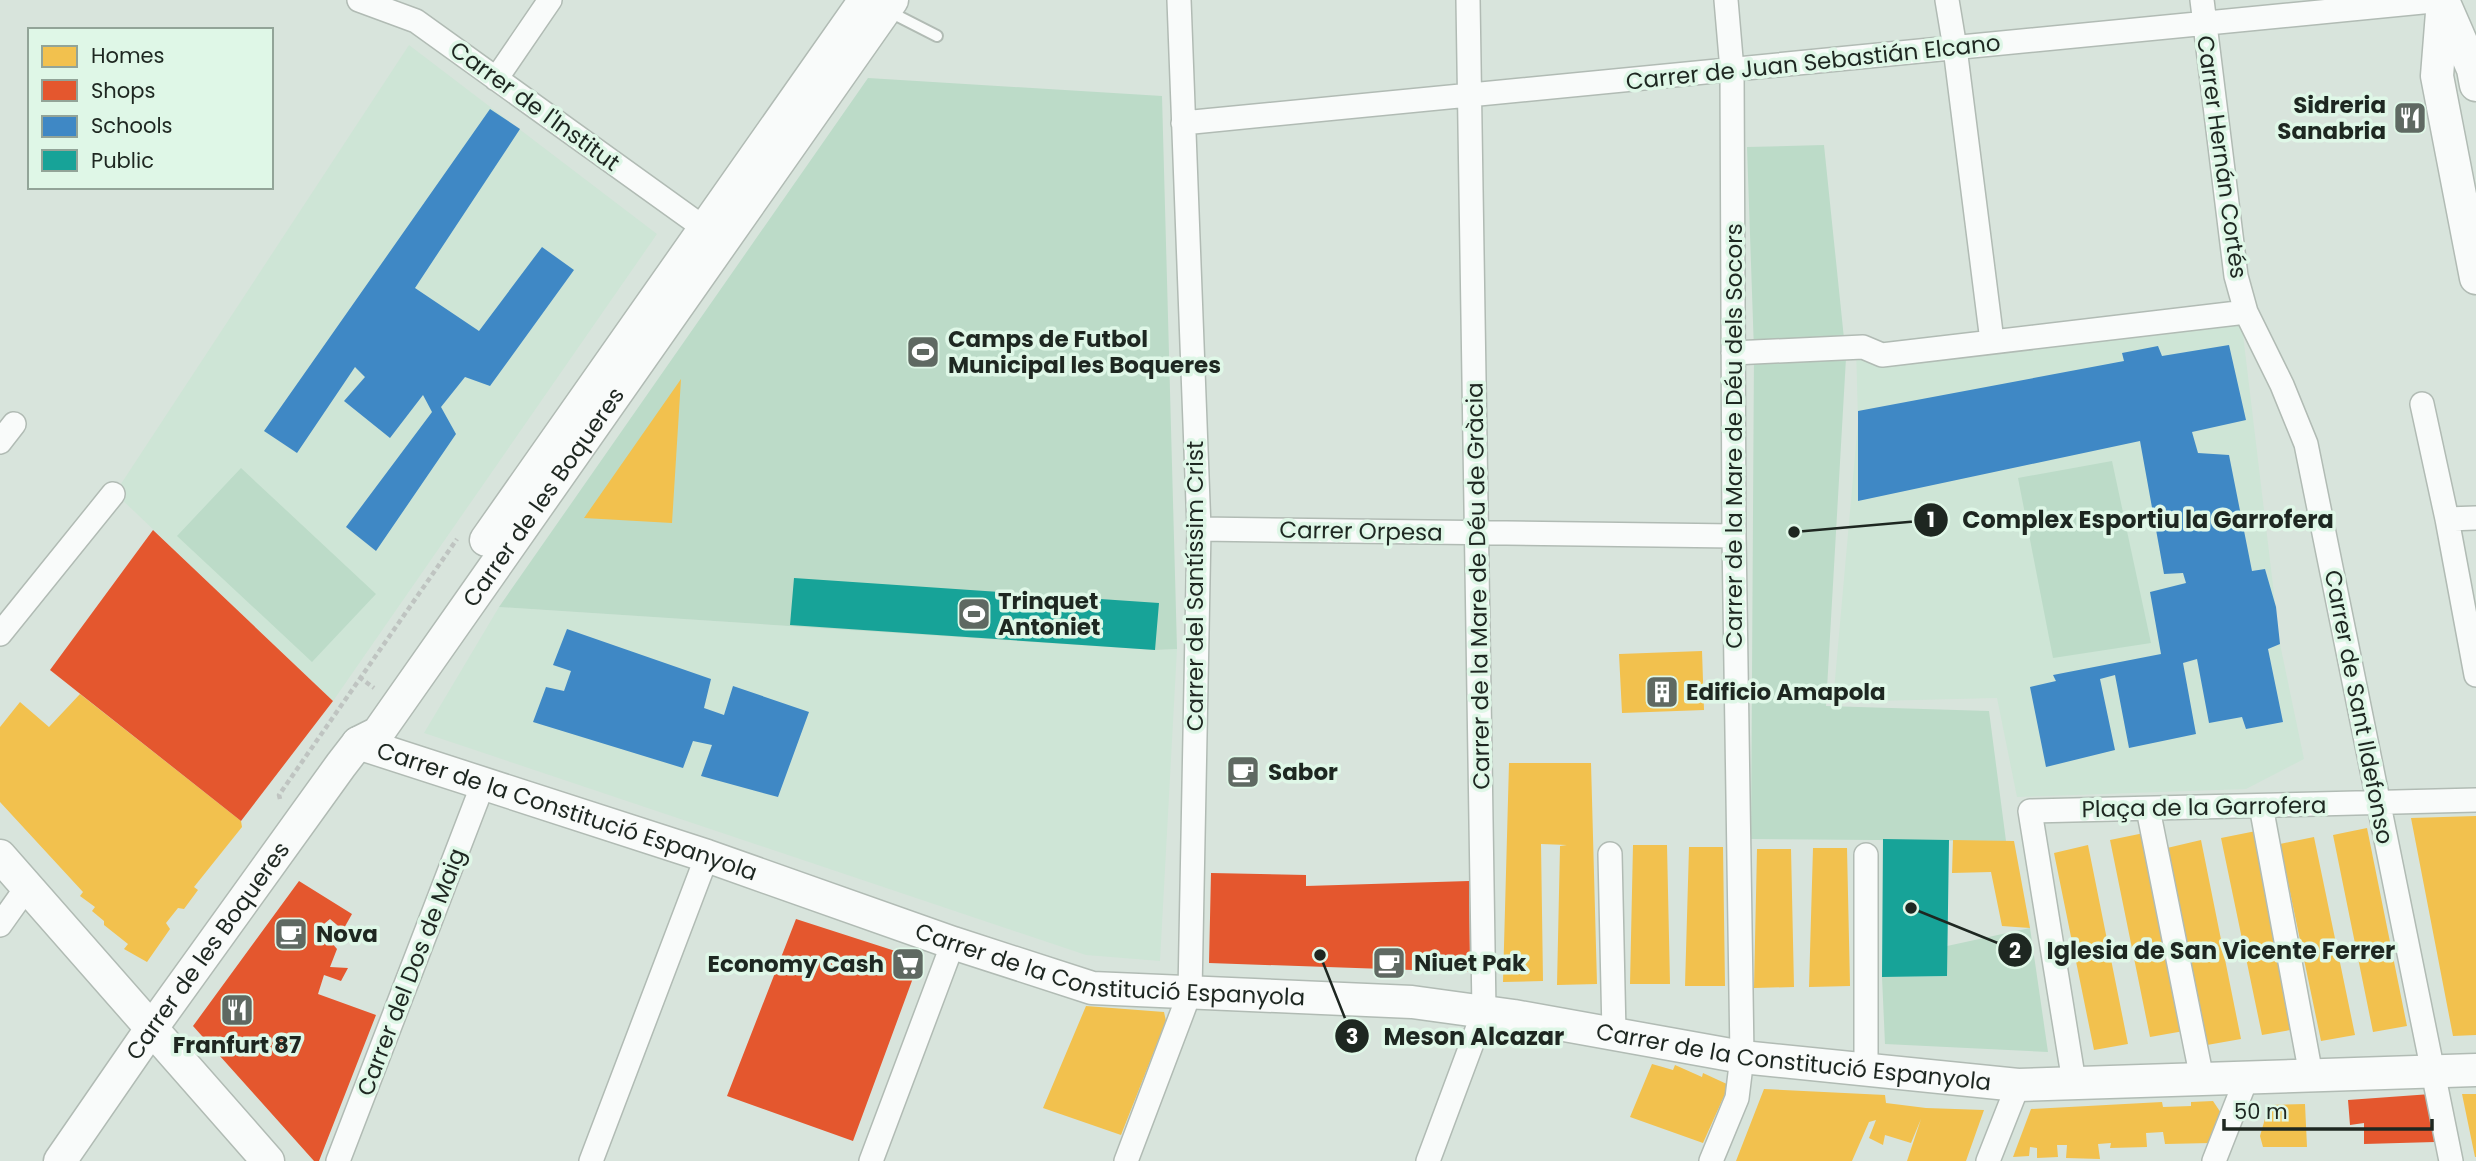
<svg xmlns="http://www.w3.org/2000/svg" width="2476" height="1161" font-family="Poppins,sans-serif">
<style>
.built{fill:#cee5d6}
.green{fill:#bcdbc8}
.homes{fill:#f2c14e}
.shops{fill:#e4572e}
.schools{fill:#3f88c5}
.public{fill:#17a398}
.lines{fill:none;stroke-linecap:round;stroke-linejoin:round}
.lane-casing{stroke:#b1bbb4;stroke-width:14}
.street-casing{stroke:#b1bbb4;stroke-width:26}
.secondary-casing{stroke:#b1bbb4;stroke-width:35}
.path{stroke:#bfc4c1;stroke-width:4.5;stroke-dasharray:5 3.5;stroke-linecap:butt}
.lane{stroke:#f9fbfa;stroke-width:10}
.street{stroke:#f9fbfa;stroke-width:23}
.secondary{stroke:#f9fbfa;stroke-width:32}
.labels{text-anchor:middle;stroke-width:7;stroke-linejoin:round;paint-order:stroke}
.street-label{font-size:23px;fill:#1e2721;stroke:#dff7e7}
.poi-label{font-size:23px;font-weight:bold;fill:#1e2721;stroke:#dff7e7;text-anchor:start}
.leader{fill:none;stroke:#1e2721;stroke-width:2.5}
.callout-dot{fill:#1e2721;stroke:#dff7e7;stroke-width:2.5}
.mark-label{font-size:21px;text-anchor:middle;font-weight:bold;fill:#fff}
.callout-label{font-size:24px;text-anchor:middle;font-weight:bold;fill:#1e2721;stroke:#dff7e7;stroke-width:7;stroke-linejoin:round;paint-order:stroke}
</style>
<rect width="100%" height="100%" fill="#d8e4dc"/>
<path class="built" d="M409 45 657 234 333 701 115 493Z
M2239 301 2280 644 2304 759 2246 789 2017 797 1997 698 1833 702 1858 422 1856 345Z
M499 607 1155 650 1177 649 1160 961 1086 955 424 733Z"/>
<path class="green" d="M868 78 1162 96 1177 649 1155 650 499 607Z
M1824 145 1846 358 1826 706 1989 711 2006 841 1751 839 1754 351 1747 147Z
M2112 461 2151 643 2053 658 2018 478Z
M241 468 376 594 312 662 177 536Z
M2030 928 2048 1052 1885 1044 1882 977 1946 976 1947 946Z"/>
<path class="homes" d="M681 379 672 523 584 518Z
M1702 651 1704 710 1622 713 1619 654Z
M80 694 241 821 242 827 194 887 198 890 184 909 178 908 166 923 170 929 147 962 124 949 128 944 104 925V921L92 911 95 907 80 896 83 892 0 802V727L20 702 49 727Z
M1509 763H1591L1597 984 1557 985 1560 846 1567 845 1541 844 1543 981 1503 982Z
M2476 816V1035L2453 1036 2411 818Z
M2367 828 2407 1026 2373 1032 2333 835Z
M2256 831 2296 1029 2262 1035 2221 838Z
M2144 833 2184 1031 2150 1037 2110 840Z
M2314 837 2355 1035 2321 1041 2280 844Z
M1953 840 2014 841 2030 928 2002 926 1991 872 1952 873Z
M2201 840 2241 1039 2207 1045 2167 848Z
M1633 845H1667L1670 984H1630Z
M2088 845 2128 1044 2094 1050 2054 853Z
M1689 847H1723L1725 986H1685Z
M1813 848H1847L1850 986 1809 987Z
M1757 849H1791L1794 987 1754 988Z
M1086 1006 1164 1012 1166 1021 1121 1135 1043 1108Z
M1652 1064 1673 1070 1675 1065 1702 1077 1703 1073 1729 1085 1703 1143 1630 1117Z
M1764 1089 1885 1095 1886 1103 1926 1108 1984 1110 1966 1161H1907L1921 1119 1911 1143 1885 1135 1883 1145 1869 1138 1876 1120 1869 1122 1852 1161H1736Z
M2462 1094H2476V1157H2475Z
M2213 1101 2225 1119 2215 1135H2212L2211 1143 2165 1144 2163 1132 2146 1133 2147 1147 2110 1148 2111 1143 2098 1144 2100 1159 2066 1158 2067 1145H2057L2058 1157 2037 1158V1148L2030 1147 2029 1156 2013 1157 2031 1109 2162 1102 2163 1107 2191 1106V1102Z
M2305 1104 2307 1147H2263L2260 1136 2269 1105Z"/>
<path class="shops" d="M153 530 333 701 241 821 50 670Z
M1211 873 1306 875V886L1469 881 1470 972 1209 963Z
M299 881 352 914 343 930 330 919 319 928 337 949 330 967 348 968 341 981 324 975 318 994 376 1015 319 1161H314L193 1026Z
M796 919 920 959 853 1141 727 1096Z
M2431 1094 2435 1142 2364 1144V1123L2350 1125 2348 1100Z"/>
<path class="schools" d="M490 109 520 129 415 288 479 331 542 247 574 270 490 386 465 377 441 407 456 434 376 551 346 527 432 412 423 395 390 438 344 401 365 377 355 367 297 453 264 431Z
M2229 345 2246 420 2192 432 2198 453 2229 455 2252 571 2265 569 2276 607 2280 644 2268 649 2283 722 2246 729 2242 717 2209 723 2197 659 2183 663 2196 734 2129 748 2115 675 2100 679 2115 750 2046 767 2030 687 2056 681 2053 675 2161 654 2150 592 2186 583 2183 573 2164 574 2140 441 1858 501V411L2124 361 2122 353 2158 346 2162 356Z
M567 629 711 679 704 708 724 715 733 686 809 712 778 797 701 776 712 745 693 741 683 768 533 722 546 687 564 691 571 671 553 665Z"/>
<path class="public" d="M794 578 1159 603 1155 650 790 625Z
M1883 839 1949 840 1947 976 1882 977Z"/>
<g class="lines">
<defs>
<path id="lane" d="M888 11 937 36"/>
<path id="street" d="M359 0 416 21 704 228
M1947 0 1955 48 1992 341
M2202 0 2236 276 2246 312 2282 385 2306 444 2451 1161
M496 79 550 0
M1183 123 2443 0
M1733 353 1863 347 1882 355 2246 312
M2422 404 2447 519 2476 675
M0 442 14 424
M2447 519 2476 518
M1199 529 1734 536
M0 634 113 494
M2261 806 2311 1075
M2148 809 2202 1079
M1610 854 1614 1033
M0 925 27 887
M1866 1071V855
M2074 1082 2030 811 2476 800
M338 1161 483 784
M591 1161 707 856
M871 1161 953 943
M1126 1161 1190 992 1199 529 1179 0
M1428 1161 1484 1011 1468 0
M1711 1161 1737 1098 1742 1057 1734 536 1732 70 1726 0
M1988 1161 2018 1085
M2214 1161 2247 1077"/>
<g id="secondary">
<path d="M2443 0 2437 76 2476 278"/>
<path d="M2445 5 2473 69 2476 85"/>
<path d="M486 540 865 0"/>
<path id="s1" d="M358 743 707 856 953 943 1092 988 1412 1002 1514 1016 1742 1057 2018 1085 2476 1070"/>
<path d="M0 856 268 1161"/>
<path id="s2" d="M60 1161 151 1029 341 765 358 743 378 733 892 0"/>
</g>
</defs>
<use href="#lane" class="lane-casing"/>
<use href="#street" class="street-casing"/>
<use href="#secondary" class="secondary-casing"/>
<path class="path" d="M359 677 374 688
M280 799 279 795 457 539"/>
<use href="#lane" class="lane"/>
<use href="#street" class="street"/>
<use href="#secondary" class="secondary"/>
</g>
<defs>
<symbol id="restaurant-square" viewBox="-11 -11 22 22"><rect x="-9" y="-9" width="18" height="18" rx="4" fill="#5f6962" stroke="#dff7e7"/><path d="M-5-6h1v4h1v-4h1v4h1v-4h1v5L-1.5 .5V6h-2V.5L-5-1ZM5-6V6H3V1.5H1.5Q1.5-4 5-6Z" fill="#fff"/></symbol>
<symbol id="stadium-square" viewBox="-11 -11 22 22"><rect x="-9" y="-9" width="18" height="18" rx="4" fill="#5f6962" stroke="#dff7e7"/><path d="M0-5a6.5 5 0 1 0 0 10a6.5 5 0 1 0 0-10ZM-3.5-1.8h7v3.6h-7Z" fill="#fff"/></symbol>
<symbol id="building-square" viewBox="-11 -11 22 22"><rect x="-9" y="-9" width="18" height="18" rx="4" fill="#5f6962" stroke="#dff7e7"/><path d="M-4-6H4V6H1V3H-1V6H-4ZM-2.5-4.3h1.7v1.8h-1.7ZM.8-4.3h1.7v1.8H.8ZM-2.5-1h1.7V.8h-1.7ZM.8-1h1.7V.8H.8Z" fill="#fff"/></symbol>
<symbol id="cafe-square" viewBox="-11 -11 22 22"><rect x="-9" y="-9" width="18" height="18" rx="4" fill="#5f6962" stroke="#dff7e7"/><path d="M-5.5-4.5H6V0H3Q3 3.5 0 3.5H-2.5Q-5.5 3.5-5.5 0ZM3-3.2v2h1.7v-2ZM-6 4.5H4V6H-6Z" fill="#fff"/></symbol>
<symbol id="supermarket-square" viewBox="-11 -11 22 22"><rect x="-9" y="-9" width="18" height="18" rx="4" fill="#5f6962" stroke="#dff7e7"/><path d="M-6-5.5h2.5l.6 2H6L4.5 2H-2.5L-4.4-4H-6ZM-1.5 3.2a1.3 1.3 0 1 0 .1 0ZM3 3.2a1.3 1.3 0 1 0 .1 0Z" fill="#fff"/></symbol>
</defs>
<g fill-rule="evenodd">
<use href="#restaurant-square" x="2391" y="99" width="38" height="38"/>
<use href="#stadium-square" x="904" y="333" width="38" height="38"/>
<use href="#stadium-square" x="955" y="595" width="38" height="38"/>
<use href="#building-square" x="1643" y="673" width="38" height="38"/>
<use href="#cafe-square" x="1224" y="753" width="38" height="38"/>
<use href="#cafe-square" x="272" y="915" width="38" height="38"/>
<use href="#cafe-square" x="1370" y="944" width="38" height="38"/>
<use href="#supermarket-square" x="889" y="945" width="38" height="38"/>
<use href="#restaurant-square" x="218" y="991" width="38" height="38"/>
</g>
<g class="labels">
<g class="street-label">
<text transform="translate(1813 62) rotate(-6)" y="8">Carrer de Juan Sebastián Elcano</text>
<text transform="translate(535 106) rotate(36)" y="8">Carrer de l'Institut</text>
<text transform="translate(2222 157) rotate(82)" y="8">Carrer Hernán Cortés</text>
<text transform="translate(1734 436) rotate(-90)" y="8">Carrer de la Mare de Déu dels Socors</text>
<text dy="8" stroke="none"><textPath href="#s2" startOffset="824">Carrer de les Boqueres</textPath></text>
<text transform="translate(1361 531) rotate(1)" y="8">Carrer Orpesa</text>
<text transform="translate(1195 586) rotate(-90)" y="8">Carrer del Santíssim Crist</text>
<text transform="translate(1478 586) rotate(-91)" y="8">Carrer de la Mare de Déu de Gràcia</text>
<text transform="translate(2359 707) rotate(79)" y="8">Carrer de Sant Ildefonso</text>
<text transform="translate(2204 807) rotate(-1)" y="8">Plaça de la Garrofera</text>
<text dy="8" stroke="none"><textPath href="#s1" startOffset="220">Carrer de la Constitució Espanyola</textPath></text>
<text dy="8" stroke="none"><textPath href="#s2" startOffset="257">Carrer de les Boqueres</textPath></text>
<text dy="8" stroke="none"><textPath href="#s1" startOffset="788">Carrer de la Constitució Espanyola</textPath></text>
<text transform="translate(411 972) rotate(-69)" y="8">Carrer del Dos de Maig</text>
<text dy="8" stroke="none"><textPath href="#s1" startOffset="1480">Carrer de la Constitució Espanyola</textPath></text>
</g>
<g class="poi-label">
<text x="2386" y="113" text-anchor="end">Sidreria<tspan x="2386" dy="26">Sanabria</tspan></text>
<text x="948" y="347">Camps de Futbol<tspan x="948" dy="26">Municipal les Boqueres</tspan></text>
<text x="998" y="609">Trinquet<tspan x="998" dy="26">Antoniet</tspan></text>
<text x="1686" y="700">Edificio Amapola</text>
<text x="1268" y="780">Sabor</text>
<text x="316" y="942">Nova</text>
<text x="1414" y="971">Niuet Pak</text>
<text x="884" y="972" text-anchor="end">Economy Cash</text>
<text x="237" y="1053" text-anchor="middle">Franfurt 87</text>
</g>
</g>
<path class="leader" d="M1794 532L1931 520M1911 908L2015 950M1320 955L1352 1036"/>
<g class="callout-dot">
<circle cx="1794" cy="532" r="7"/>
<circle cx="1911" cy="908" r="7"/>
<circle cx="1320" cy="955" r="7"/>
<circle cx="1931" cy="520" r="18"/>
<circle cx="2015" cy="950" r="18"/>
<circle cx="1352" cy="1036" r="18"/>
</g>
<g class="mark-label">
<text x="1931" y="527">1</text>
<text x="2015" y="958">2</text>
<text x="1352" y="1044">3</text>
</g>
<g class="callout-label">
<text x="2148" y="528">Complex Esportiu la Garrofera</text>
<text x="2221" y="959">Iglesia de San Vicente Ferrer</text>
<text x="1474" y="1045">Meson Alcazar</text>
</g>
<rect x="28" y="28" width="245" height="161" fill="#dff7e7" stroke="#92a498" stroke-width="2"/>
<rect x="42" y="46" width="35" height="21" fill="#f2c14e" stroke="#92a498" stroke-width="2"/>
<text x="91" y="63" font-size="21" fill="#1e2721">Homes</text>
<rect x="42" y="80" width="35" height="21" fill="#e4572e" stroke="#92a498" stroke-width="2"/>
<text x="91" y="98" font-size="21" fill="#1e2721">Shops</text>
<rect x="42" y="116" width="35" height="21" fill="#3f88c5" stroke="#92a498" stroke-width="2"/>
<text x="91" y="133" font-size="21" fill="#1e2721">Schools</text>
<rect x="42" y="150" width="35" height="21" fill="#17a398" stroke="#92a498" stroke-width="2"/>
<text x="91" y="168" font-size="21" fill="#1e2721">Public</text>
<path d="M2224 1119v10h208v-10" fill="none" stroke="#1e2721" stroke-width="3.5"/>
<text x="2234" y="1119" font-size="21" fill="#1e2721" stroke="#dff7e7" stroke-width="5" paint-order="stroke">50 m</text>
</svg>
